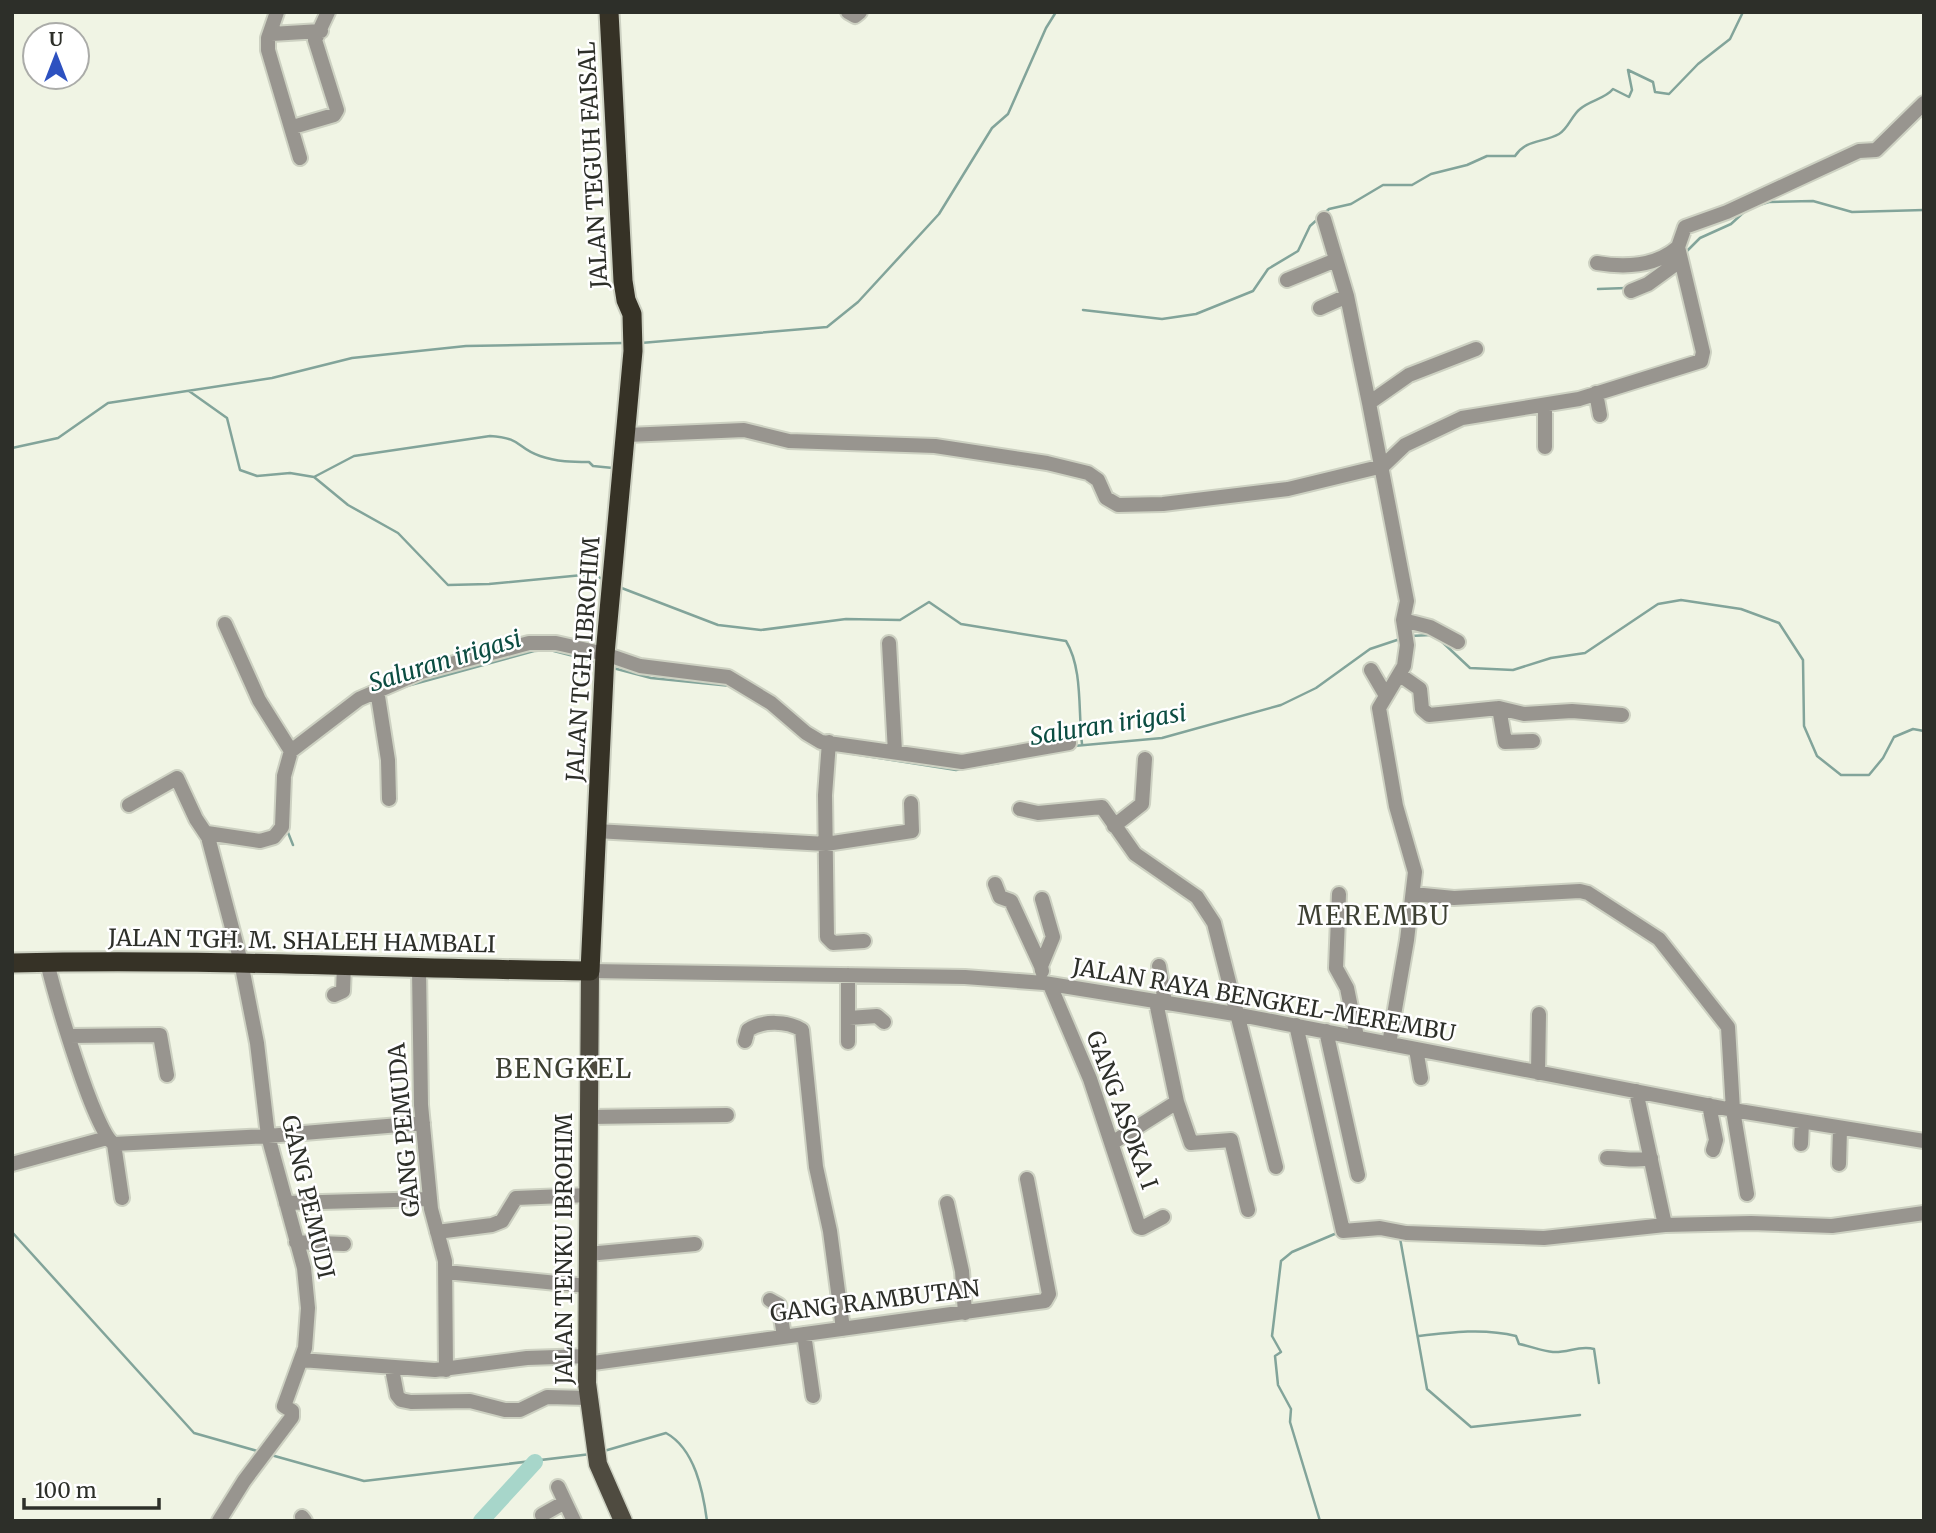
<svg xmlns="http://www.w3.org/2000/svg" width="1936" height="1533" font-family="Merriweather,serif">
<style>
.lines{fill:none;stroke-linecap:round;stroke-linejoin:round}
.stream{stroke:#82a49a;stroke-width:2.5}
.river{stroke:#a7d6ca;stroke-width:16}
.minor-casing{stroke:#cdd1c2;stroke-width:18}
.major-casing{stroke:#cdd1c2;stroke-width:21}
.highway-casing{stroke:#cdd1c2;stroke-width:23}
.minor{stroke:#98958f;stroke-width:14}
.major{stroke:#4f4b40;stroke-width:18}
.highway{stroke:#363226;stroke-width:19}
.labels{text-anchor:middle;stroke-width:5;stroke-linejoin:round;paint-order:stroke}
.street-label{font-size:23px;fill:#2d2f29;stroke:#fff}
.water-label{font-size:24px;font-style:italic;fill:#0c4d42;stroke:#fff}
.quarter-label{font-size:26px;letter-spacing:2px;fill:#3e4134;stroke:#fff}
</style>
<rect width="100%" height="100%" fill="#f0f4e4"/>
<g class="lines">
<path class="stream" d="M1756 206 1769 202 1813 201 1852 212 1924 210
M1685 253 1700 238 1731 224 1744 212
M1598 289 1626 288
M1083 310 1162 319 1196 314 1253 291 1268 269 1298 251 1310 226 1329 209 1351 204 1383 185H1412L1431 174 1467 165 1487 156H1515C1526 139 1543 143 1559 134 1568 129 1572 115 1580 109 1590 100 1605 99 1613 89L1629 97 1632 90 1628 70 1653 82 1655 92 1669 94 1698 64 1730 39 1743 12
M641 343 827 327 858 302 939 214 992 128 1008 114 1046 28 1056 12
M189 391 227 418 240 470 257 476 290 473 314 477 348 505 398 533 448 585 489 584 593 574 604 580
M12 448 58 438 108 403 272 378 352 358 466 346 624 343
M314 477 354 456 490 436C523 438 516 448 540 456 557 462 573 462 589 462L593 466 613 468
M619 587 718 625 761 630 846 619 900 620 929 602 961 624 1066 641C1083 669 1078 711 1082 744
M1410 636 1431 635
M1439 639 1470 668 1513 670 1551 658 1585 653 1658 604 1681 600 1741 609 1779 623 1803 660 1804 726 1817 756 1841 775H1869L1883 758 1894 737 1913 729 1924 731
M613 668 651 678 731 686
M407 686 534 651 550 650 597 662
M1074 746 1162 738 1281 705 1316 688 1370 649 1400 639
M847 753 956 770 999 763
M287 830 293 845
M12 1232 194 1433 261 1452
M1400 1238 1427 1389 1471 1427 1580 1415
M1419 1336C1451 1332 1485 1328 1516 1336L1519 1344C1530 1346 1542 1351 1553 1352 1568 1353 1579 1345 1594 1349L1599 1383
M604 1451 666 1433C695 1449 703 1491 707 1521
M271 1455 364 1481 591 1454
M1320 1521 1290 1422 1291 1409 1278 1385 1275 1356 1281 1352 1272 1336 1281 1261 1292 1252 1337 1233"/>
<path class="river" d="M481 1521 535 1462"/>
<defs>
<path id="minor" d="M277 12 268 38V50L300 158
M848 12 855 16 860 12
M271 34 321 31
M293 127 334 115 337 110 315 40 328 12
M1324 219 1347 296 1369 403
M1597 263C1626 268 1656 266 1678 247
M1287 280 1336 260
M1631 291 1648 284 1681 260
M1320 308 1347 296
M1596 393 1600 415
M1545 406V447
M627 435 744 430 789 441 935 446 1047 463 1088 473 1098 480 1106 498 1118 505 1163 504 1288 489 1383 466 1405 445 1462 418 1579 399 1701 361 1703 352 1678 247 1685 227 1727 212 1859 151 1876 150 1924 103
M1403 620 1430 627 1458 642
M225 624 259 700 291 751
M889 643 895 752
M1371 670 1385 694
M1400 675 1420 689 1422 709 1429 715 1499 708 1524 714 1572 711 1622 715
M377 690 388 760 389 799
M1499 708 1505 742 1533 741
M829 742 825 795 827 937 833 943 864 941
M129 805 177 778 196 819 208 837 241 962 257 1043 268 1136 304 1268 308 1308 305 1348 284 1406 292 1411V1417L244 1481 219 1521
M1020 809 1038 813 1102 807 1135 854 1197 897 1214 923 1276 1167
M1114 826 1142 804 1145 759
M596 831 826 844 912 831 911 803
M207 833 260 841 274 837 282 827 284 776 291 751 359 699 421 672 529 643H556L605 654 640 666 728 677 771 703 806 733 821 742 962 762 1069 743
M995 884 1000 897 1011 901 1041 966
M1339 894 1336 968 1347 988 1357 1037
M1413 894 1454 898 1580 891 1588 893 1659 939 1728 1027 1733 1110 1747 1194
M47 962C54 991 94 1132 114 1144L268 1136 423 1123
M1159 966 1165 1003
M419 969 421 1105 431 1209 445 1261 446 1370
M590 971 965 977 1044 983 1235 1014 1733 1110 1924 1141
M1042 971 1041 966 1053 937 1042 899
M1050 985 1090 1079 1139 1227 1142 1228 1163 1217
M334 995 343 991 344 965
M849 1018 877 1016 884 1022
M1296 1025 1343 1231 1380 1228 1406 1233 1544 1238 1665 1225
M1326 1031 1358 1175
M69 1036 160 1035 167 1075
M745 1041 748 1030C763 1020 787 1021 802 1030L816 1167 830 1231 843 1329
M848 1042V975
M1389 1044 1407 940 1415 872 1396 806 1379 708 1404 666 1407 645 1403 620 1407 601 1369 403 1409 375 1476 349
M1416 1049 1421 1078
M1538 1073 1539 1014
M1636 1091 1665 1225 1751 1223 1832 1226 1924 1213
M1177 1102 1191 1143 1231 1140 1248 1210
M1709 1105 1716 1140 1713 1150
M590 1117 727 1115
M1112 1143 1177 1102 1156 1002
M114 1144 122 1198
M1801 1144 1802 1122
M1607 1158C1624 1158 1635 1162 1651 1158
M12 1164 107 1138
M1839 1164 1840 1129
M286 1203 430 1199
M947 1203 962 1271 965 1313
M437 1232 492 1225 502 1221 516 1198 589 1195
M296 1242 344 1244
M588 1254 695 1244
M446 1272 587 1286
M770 1300 779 1305 784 1336
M804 1334 813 1396
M301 1360 435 1370 527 1358 587 1356
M586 1364 1045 1301 1049 1294 1027 1179
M392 1369 397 1395 401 1400 411 1402 470 1401 505 1410H520L547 1397 588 1398
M558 1487 574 1521
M542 1515 565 1502
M302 1517 305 1521"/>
<path id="major" d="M590 971 587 1383 598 1464 623 1521"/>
<path id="highway" d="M12 963C205 958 397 969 590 971L605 654 633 351 632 314 626 300 623 281 609 12"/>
</defs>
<use href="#minor" class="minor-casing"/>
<use href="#major" class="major-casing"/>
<use href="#highway" class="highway-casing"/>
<use href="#minor" class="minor"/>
<use href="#major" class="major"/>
<use href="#highway" class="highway"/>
</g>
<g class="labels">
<g class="street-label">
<text transform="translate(593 165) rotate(-93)" y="8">JALAN TEGUH FAISAL</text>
<text transform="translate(583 659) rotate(-86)" y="8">JALAN TGH. IBROHIM</text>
<text transform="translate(302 941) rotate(1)" y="8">JALAN TGH. M. SHALEH HAMBALI</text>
<text transform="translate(1264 1000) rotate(10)" y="8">JALAN RAYA BENGKEL-MEREMBU</text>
<text transform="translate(1122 1110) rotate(70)" y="8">GANG ASOKA I</text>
<text transform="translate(404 1130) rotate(-95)" y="8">GANG PEMUDA</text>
<text transform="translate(308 1197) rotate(77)" y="8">GANG PEMUDI</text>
<text transform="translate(564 1249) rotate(-90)" y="8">JALAN TENKU IBROHIM</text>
<text transform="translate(875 1301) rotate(-7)" y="8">GANG RAMBUTAN</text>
</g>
<g class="water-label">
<text transform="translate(445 661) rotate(-17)" y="8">Saluran irigasi</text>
<text transform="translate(1108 725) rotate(-9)" y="8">Saluran irigasi</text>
</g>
<g class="quarter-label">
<text x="1374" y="925">MEREMBU</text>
<text x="564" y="1078">BENGKEL</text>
</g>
</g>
<rect width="1936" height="1533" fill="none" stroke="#2d2f29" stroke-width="28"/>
<g transform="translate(56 56)"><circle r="33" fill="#ffffff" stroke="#abaca9" stroke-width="2"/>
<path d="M0-5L12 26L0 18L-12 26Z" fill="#2d51c0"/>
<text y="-10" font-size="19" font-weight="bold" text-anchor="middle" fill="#2d2f29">U</text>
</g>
<path d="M24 1498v10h135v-10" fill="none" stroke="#2d2f29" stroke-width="3.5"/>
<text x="35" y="1498" font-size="21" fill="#2d2f29" stroke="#ffffff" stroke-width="5" paint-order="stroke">100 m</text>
</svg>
